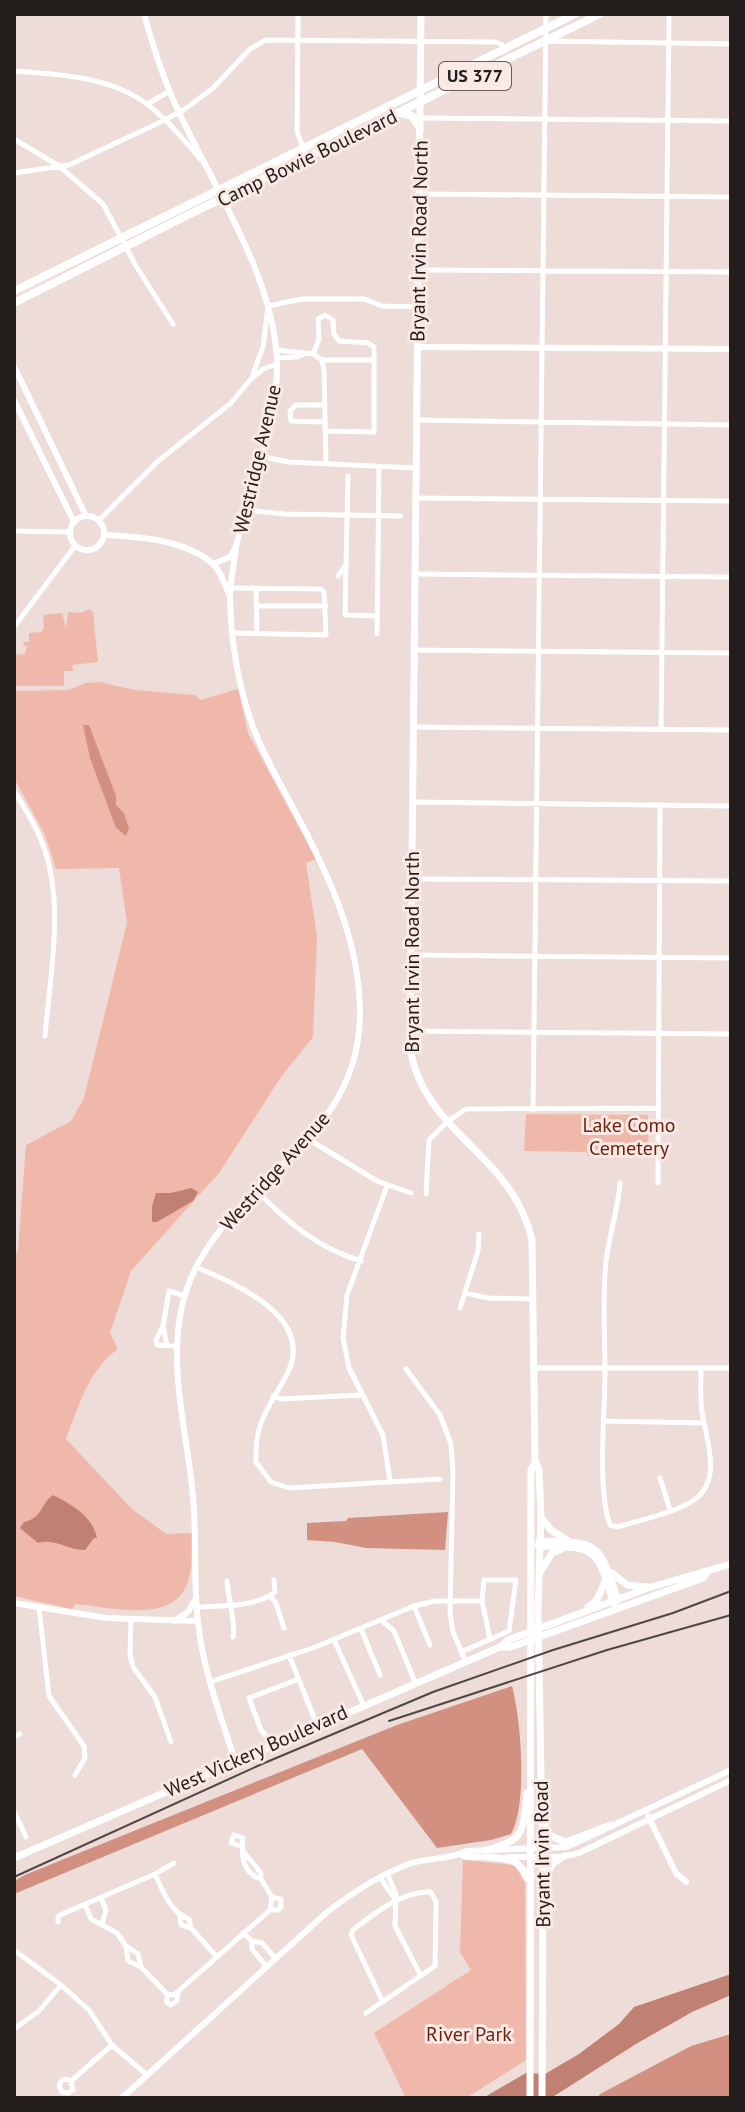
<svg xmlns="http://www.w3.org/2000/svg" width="745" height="2112" font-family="'PT Sans',sans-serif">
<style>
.green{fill:#f0b8aa}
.forest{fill:#d29080}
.water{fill:#c18172}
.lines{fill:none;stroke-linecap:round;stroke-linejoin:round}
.minor{stroke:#fff;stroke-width:5}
.tertiary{stroke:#fff;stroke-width:6}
.secondary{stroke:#fff;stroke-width:7}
.primary{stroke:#fff;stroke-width:8}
.rail{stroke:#4f4745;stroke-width:2}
.labels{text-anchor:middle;stroke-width:6;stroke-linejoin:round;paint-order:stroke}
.shield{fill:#fae9e4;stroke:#645a58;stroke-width:2}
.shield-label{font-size:18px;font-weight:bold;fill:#231d1c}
.street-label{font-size:20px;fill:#231d1c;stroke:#fae9e4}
.park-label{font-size:20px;fill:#6c1e0b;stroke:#fae9e4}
</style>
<rect width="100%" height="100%" fill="#eddcd7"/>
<path class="green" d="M90 609 93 612 98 662 72 665 73 671H64V686H14V655L25 654 27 646 23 645 24 642H29V633L41 632 44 628 43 615 62 613 66 628 68 612 80 613Z
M99 682 135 690 194 695 201 700 238 689 248 733 316 859 306 863 317 937 313 1037 281 1077 219 1173 131 1271 110 1333 118 1349C89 1369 78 1407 66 1439L132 1509 166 1534 192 1533C191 1548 193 1568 188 1582 174 1625 110 1607 76 1604L72 1609 14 1596V1261L18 1249 26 1145 71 1121 84 1098 127 923 119 868 56 869 45 835 14 778V691L69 690 85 683Z
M526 1114 648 1115 649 1157 588 1156 587 1152 524 1151Z
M463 1860 514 1865 525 1882 526 2060 466 2098H406L374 2033 471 1970 460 1952Z"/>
<path class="forest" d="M83 725H89L116 796V805L124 813 129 828 126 836 116 828 90 758Z
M448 1512 445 1550 366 1548 335 1542 307 1540V1523L346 1521 348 1518Z
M512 1686C521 1719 528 1804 511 1834L491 1840 437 1848 362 1749 14 1894V1881L27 1874 397 1725Z
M731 2034V2098H597L600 2094 691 2046Z"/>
<path class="water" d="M191 1188 198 1192 193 1201 157 1222H152V1206L156 1193H171Z
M53 1495C74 1506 92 1516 97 1538H94L85 1550C68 1551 56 1538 38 1543L20 1528 24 1522C43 1518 40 1504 53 1495Z
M731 1974V1995L692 2012 636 2044 551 2098H483L526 2073 545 2074 579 2054 619 2024 634 2007Z"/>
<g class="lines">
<path class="minor" d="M298 14 297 131 306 156
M548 41 731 44
M14 71C60 74 115 77 152 108 170 123 185 141 200 159
M147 104 170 91
M420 118 731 121
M14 139 59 166 103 204 136 266 173 324
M14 173 69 165 165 120 185 109 213 88 250 49 266 40 495 42 501 44 505 51
M419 194 731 197
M418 270 731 272
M276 350 313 354
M313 354 319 339 318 319 325 315 333 320 334 334 339 341 368 343 374 347V432L325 431
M313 354 322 360 324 370 326 464
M277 358 297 357 307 353
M322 360H374
M253 374 263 347 268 306 302 299H364L382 306 418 307
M323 405H296L290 411 291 421 323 422
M417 420 731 425
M259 456 288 462 416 468
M416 498 731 501
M244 510 285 514 401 516
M99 520 157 462 231 403 251 379 263 369 277 364
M14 531 70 532
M346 565 345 615 377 616
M415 574 731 577
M338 576 346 564 348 476
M231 588 321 589 324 592 326 635 233 633
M256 589 257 634
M257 606H326
M14 627 75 546
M377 634 379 466
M413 650 731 653
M413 727 731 730
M661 730 669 14
M14 791C24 807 34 822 41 840 66 900 50 973 45 1036
M413 802 731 806
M412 879 731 881
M410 955 731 958
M410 1031 731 1034
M533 1110 546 14
M308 1139 377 1181 411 1193
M620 1183C618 1210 609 1235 606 1262 602 1298 605 1335 605 1372 605 1412 597 1490 610 1525L618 1527C642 1519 673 1514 694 1500 723 1480 706 1439 702 1412 700 1398 701 1383 701 1369
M658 1183 660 805
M387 1186 347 1295 343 1338 349 1368 383 1435 390 1481
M257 1191C288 1223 318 1248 361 1261
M426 1194 429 1140 447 1122 466 1109 658 1108
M196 1267C236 1284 318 1318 286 1376 269 1408 254 1422 256 1462L271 1482 289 1488 440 1479
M465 1293 488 1298 533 1299
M460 1308 478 1251 479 1234
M163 1326 169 1291 185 1296
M167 1345 163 1326 156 1340 157 1345 176 1346
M533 1368H731
M406 1369 440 1415 451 1444 453 1472 450 1612 453 1632 465 1660
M273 1396 281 1399 362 1395
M604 1421 704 1423
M660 1478 670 1510
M227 1581C228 1597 236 1623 233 1637
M270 1596 276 1603 284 1628
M482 1601 490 1639
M414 1606 430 1645
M197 1607C220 1606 256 1607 275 1592L274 1580
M39 1608 49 1696 84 1746 85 1758 75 1775
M131 1620 130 1655 133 1667 155 1697 171 1742
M381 1620 394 1631 415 1682
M361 1629 380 1675
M334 1640 363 1704
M289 1655 317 1725
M210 1682 313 1648 414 1606 435 1601H482L484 1580H516L509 1631 461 1652
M14 1737 20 1734
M273 1744 261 1730 249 1698 299 1679
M14 1811 26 1837
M240 1846 231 1843 234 1835 243 1838C241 1853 242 1873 261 1879
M243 1851 261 1873V1879L272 1897 270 1910
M387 1873 396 1894 395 1926 421 1976
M155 1874C163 1891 170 1912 189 1919L191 1928 217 1957
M380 1877 395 1900
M101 1898 106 1910 102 1924
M85 1904 91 1919 117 1933 126 1946 128 1961 141 1967 167 1994 174 1995 270 1910H278L281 1907V1899L272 1897
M180 1916 181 1925 191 1928
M58 1922V1916L155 1874 174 1863
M243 1933 252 1941 262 1943 275 1958
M252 1941V1949L266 1966
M126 1946 138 1954 141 1966
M14 1950 61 1985 89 2010 112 2045 147 2075
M167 1994V2003L171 2005 177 2001 178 1994
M366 2013 435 1966 436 1902 431 1892C404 1890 373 1914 353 1930L351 1935 383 2002
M14 2029 39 2011 61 1985
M71 2081 73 2090 68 2093 62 2092 59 2086 61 2081 66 2079 71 2081 112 2045"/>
<path class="tertiary" d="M144 14C153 45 162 76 176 106 211 183 276 279 277 364 278 424 249 488 236 547L230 557 213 564
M417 347 731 349
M14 366 86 516
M14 400 74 522
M70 533a17 17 0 1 1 34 0a17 17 0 1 1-34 0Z
M105 535C140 537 181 539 211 562 220 569 225 585 230 596
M14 1603 106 1618 197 1621
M174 1621 188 1612 194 1601
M235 1760C220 1714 203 1670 198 1622 193 1580 197 1538 193 1497 186 1418 157 1334 200 1260 252 1169 359 1134 360 1014 360 938 326 869 291 804 277 777 261 751 251 721 238 683 231 640 230 599 230 582 234 564 236 547
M648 1816 676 1873 686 1882
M460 1854 466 1857H492
M507 1857H561L579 1853 731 1780
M122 2098 326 1913C353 1892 380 1874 412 1863 429 1858 452 1859 467 1851L567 1847 731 1770"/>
<path class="secondary" d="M421 14 410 1048C424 1135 512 1152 532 1240L535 1460 539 1470 541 1516 538 1611 543 1885 542 2098
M541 1517 551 1530 567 1540
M539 1541C600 1541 599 1543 618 1600
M538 1546C598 1547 596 1547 614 1604
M541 1571 552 1553 562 1549
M612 1573 627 1585 647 1587
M588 1607 597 1600 605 1581
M500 1647H511L703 1578 707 1572
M544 1822 549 1835 565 1842 611 1825
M486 1850C526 1840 523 1831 527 1793
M487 1857C506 1859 520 1858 527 1878
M14 1858 500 1647 508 1640 651 1587 731 1564
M545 1879 553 1863 564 1856
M530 2098 531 1470 535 1462"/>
<path class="primary" d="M400 113 412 116 420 128
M14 291 575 14
M14 303 184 217 600 14"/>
<path class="rail" d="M389 1721 607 1650 731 1615
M14 1877 262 1764 433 1692 553 1650 673 1613 731 1591"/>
</g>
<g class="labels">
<rect class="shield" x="439" y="62" width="72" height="28" rx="6"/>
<g class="shield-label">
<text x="475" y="82">US 377</text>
</g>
<g class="street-label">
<text transform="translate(307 158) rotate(-26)" y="7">Camp Bowie Boulevard</text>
<text transform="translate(419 241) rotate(-89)" y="7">Bryant Irvin Road North</text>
<text transform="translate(257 459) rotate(-77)" y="7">Westridge Avenue</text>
<text transform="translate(412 952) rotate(-90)" y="7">Bryant Irvin Road North</text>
<text transform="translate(275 1171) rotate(-48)" y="7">Westridge Avenue</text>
<text transform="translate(256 1751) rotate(-24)" y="7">West Vickery Boulevard</text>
<text transform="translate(542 1854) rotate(-91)" y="7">Bryant Irvin Road</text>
</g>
<g class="park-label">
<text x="629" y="1132">Lake Como<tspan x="629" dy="23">Cemetery</tspan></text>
<text x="469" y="2041">River Park</text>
</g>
</g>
<rect width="745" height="2112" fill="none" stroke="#231d1c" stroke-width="32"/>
</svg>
